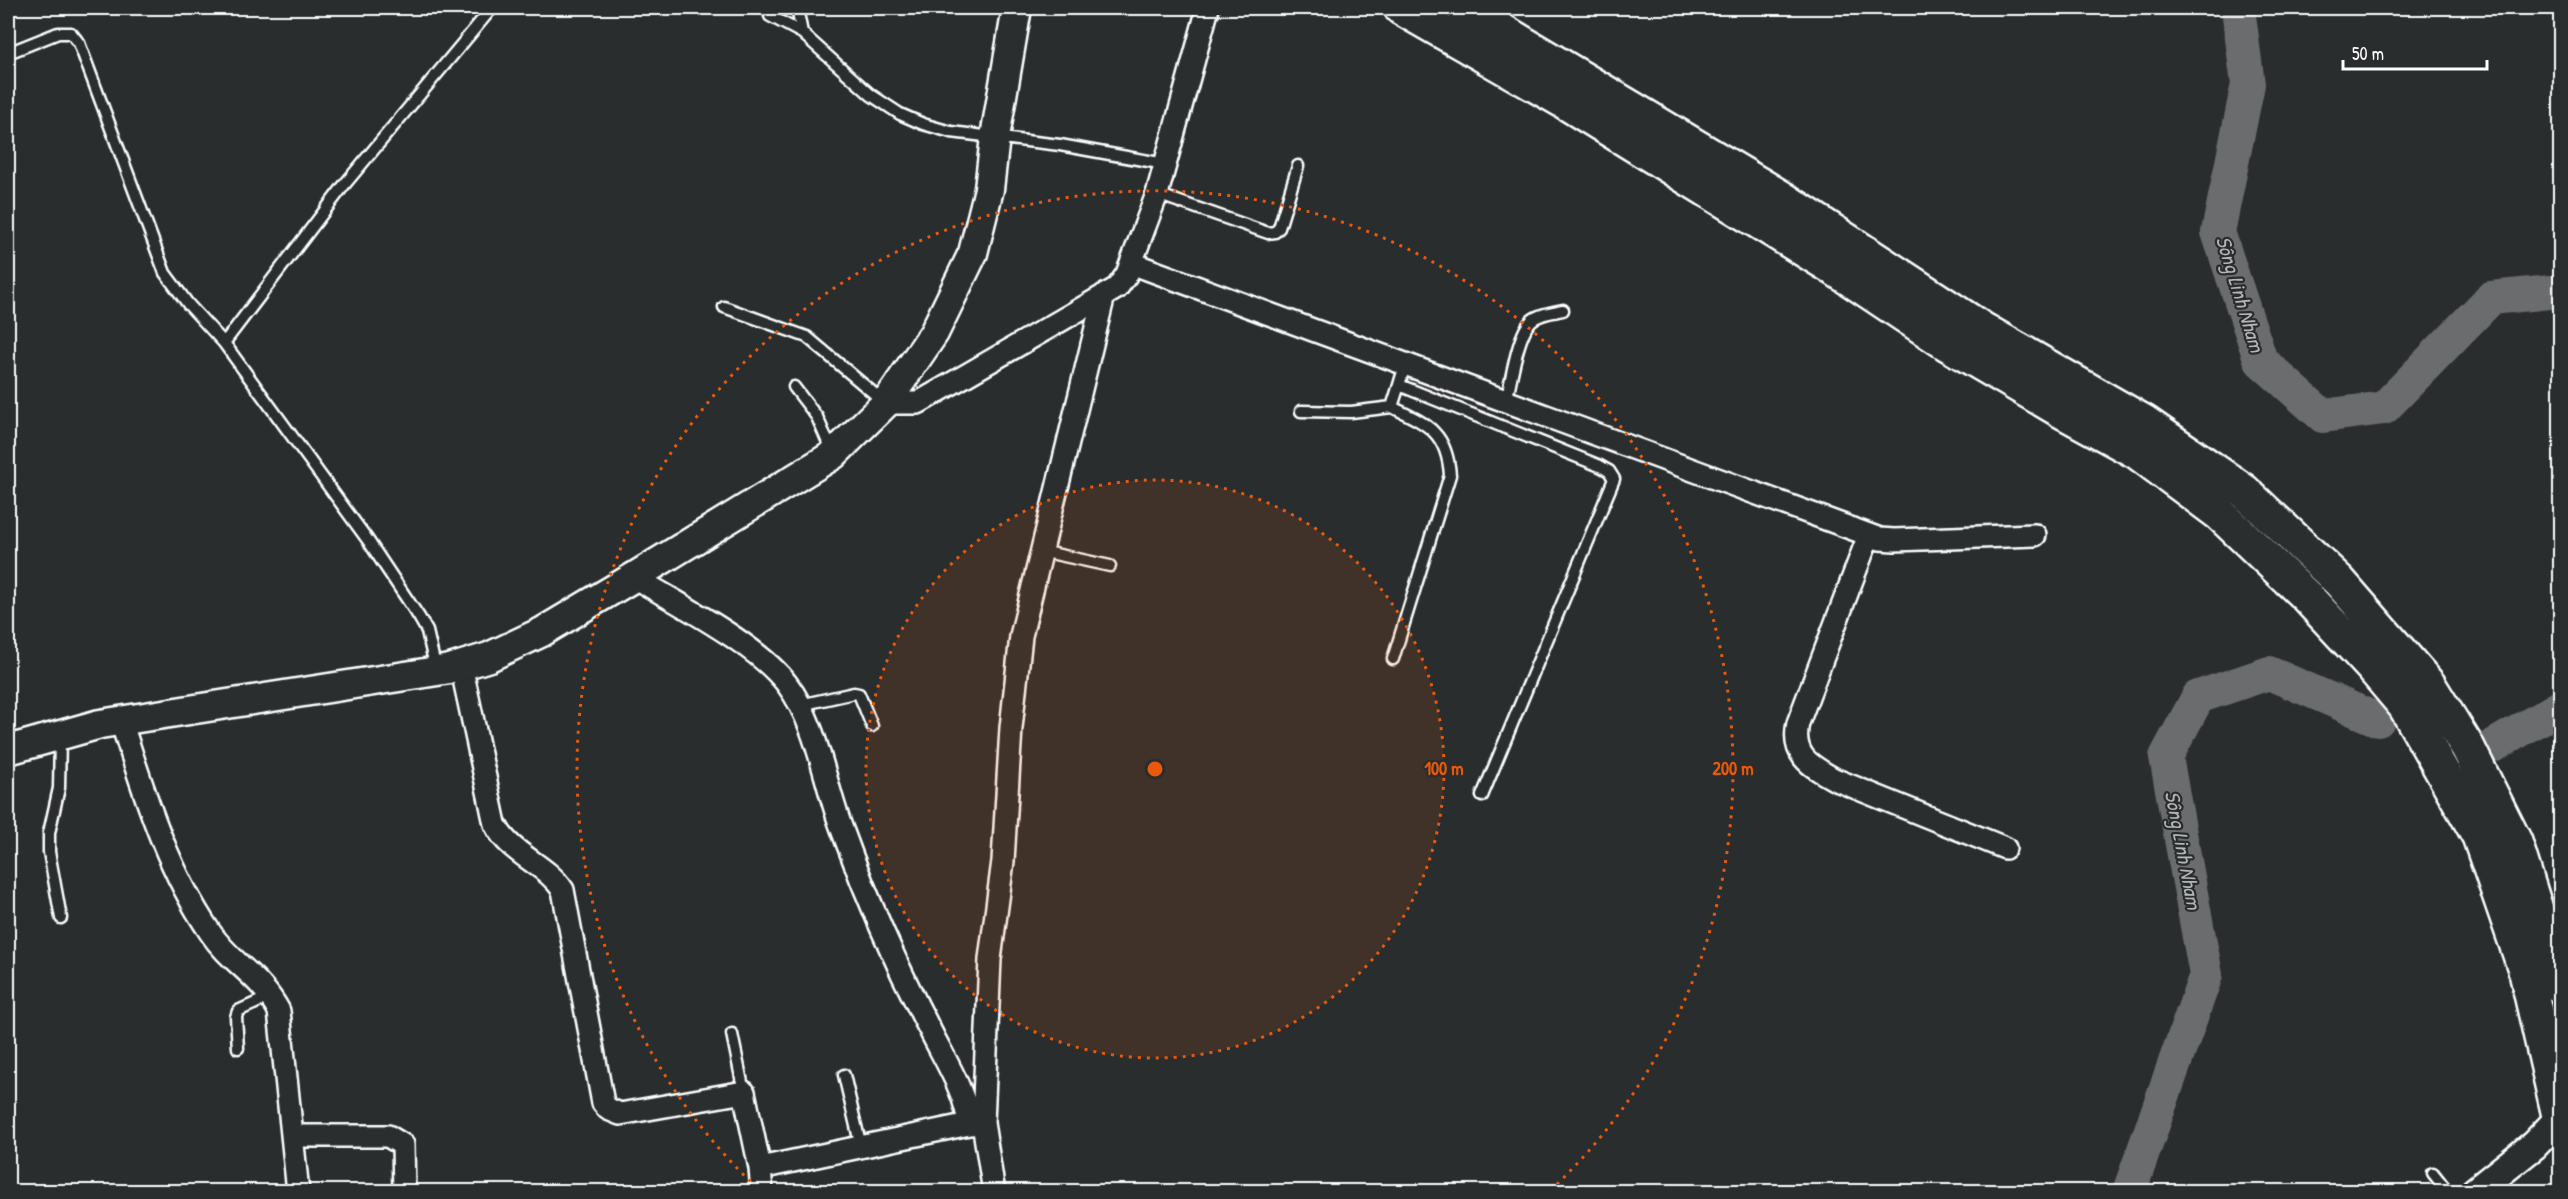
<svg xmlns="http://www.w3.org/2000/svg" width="2568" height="1199" font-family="'Patrick Hand',sans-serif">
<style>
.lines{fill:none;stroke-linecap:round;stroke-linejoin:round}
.river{stroke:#6a6c6d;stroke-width:34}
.lane-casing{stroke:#fff;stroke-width:15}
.street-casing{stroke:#fff;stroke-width:26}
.secondary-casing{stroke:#fff;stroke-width:33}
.highway-casing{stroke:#fff;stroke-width:38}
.lane{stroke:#2a2d2e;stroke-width:10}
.street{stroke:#2a2d2e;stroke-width:21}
.secondary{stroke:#2a2d2e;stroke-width:28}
.highway{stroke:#2a2d2e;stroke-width:33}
.ring{fill:none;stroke:#e8590c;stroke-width:3;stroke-dasharray:3 6}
.labels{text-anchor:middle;stroke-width:4.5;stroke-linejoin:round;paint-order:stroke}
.water-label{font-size:21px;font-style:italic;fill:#b4b6b6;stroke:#2a2d2e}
.centre{fill:#e8590c;stroke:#2a2d2e;stroke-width:3}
.ring-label{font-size:18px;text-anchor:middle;font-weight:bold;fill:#e8590c;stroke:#2a2d2e;stroke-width:4.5;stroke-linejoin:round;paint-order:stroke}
</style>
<rect width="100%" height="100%" fill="#2a2d2e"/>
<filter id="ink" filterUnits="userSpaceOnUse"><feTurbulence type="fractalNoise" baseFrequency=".0167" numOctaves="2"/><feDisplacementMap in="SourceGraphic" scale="12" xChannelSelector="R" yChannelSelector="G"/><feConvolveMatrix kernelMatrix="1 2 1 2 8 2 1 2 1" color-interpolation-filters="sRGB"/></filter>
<g filter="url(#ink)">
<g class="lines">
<path class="river" d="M2238 8 2248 84 2218 232 2261 361 2323 416 2384 408 2491 298 2560 291
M2495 745 2560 707
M2129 1192 2206 975 2166 757 2198 697 2269 673 2378 720"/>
<defs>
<path id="lane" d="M797 8 802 33
M770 16 802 33 871 95 900 114 923 124 951 132 1060 145 1165 164
M8 53 58 33H71L79 43 165 273 188 304 224 343
M1157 194 1268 233 1275 232 1279 228 1298 166
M724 307 807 337 884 402
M1405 365 1399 385 1600 466 1609 471 1614 479 1482 796
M794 387 817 417 833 454
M1506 402C1511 382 1518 327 1535 318 1543 313 1554 312 1563 310
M1392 407C1427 424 1447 432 1450 475L1393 659
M1301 411 1351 412 1392 407 1399 385
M1041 551 1110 566
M436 670 427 631 419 617 367 539 224 343 345 184 492 8
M800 705 854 693 859 694 872 726
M60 738 59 788 49 833V852L61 918
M732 1034 744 1092
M238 1048 236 1017 238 1011 271 996
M844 1075 861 1147
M2433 1173 2448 1192"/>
<path id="street" d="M1131 263 1880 539 1894 540 2035 535
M886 403H918L1117 288 1127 274 1157 194 1208 8
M1869 535 1798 723C1791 755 1809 765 1834 779L2005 848
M634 577C678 604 757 644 787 684 819 727 824 784 843 832 868 901 897 967 931 1032 946 1062 965 1091 969 1124L983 1123 994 1192
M461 665 495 824C510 855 545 863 563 890L603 1103 608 1109 620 1114 744 1092 760 1168 762 1192
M121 721C145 795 166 867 210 932 231 964 260 975 279 1011L298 1192
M983 1123 990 959 1003 861 1011 728 1021 636 1104 295
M294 1136H388L403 1145 404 1192
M760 1168 969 1124"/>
<path id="secondary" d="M8 750 100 724 450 669 489 657 542 632 634 577 833 455 886 403 934 333 973 253 989 189 995 137 1017 8
M2475 1192 2534 1145 2560 1118"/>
<path id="highway" d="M1401 8 1565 102 1835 269 1946 343 2060 410 2137 452 2220 514 2307 597 2372 667 2405 706 2479 836 2526 972 2560 1120
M1464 8 1782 198 1982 329 2144 422 2244 491 2339 581 2429 685 2468 748 2515 842 2560 986"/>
</defs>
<use href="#lane" class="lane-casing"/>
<use href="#street" class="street-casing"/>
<use href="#secondary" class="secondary-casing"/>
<use href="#highway" class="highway-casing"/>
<use href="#lane" class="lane"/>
<use href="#street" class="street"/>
<use href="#secondary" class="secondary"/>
<use href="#highway" class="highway"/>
</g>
</g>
<circle cx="1155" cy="769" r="289" fill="#e8590c" fill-opacity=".12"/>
<g class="ring">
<circle cx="1155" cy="769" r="289"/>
<path d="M757 1188A578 578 0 1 1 1553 1188"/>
</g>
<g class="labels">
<g class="water-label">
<text transform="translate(2240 294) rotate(73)" y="7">Sông Linh Nham</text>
<text transform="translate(2183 850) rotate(79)" y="7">Sông Linh Nham</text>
</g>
</g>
<circle cx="1155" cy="769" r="9" class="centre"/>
<g class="ring-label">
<text x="1444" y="775">100 m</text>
<text x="1733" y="775">200 m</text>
</g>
<rect width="2568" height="1199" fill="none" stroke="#2a2d2e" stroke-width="30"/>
<rect x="15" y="15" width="2538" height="1169" fill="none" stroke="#fff" stroke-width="2" filter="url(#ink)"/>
<path d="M2343 60v9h144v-9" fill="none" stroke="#ffffff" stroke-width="3"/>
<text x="2352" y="60" font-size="18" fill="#ffffff" stroke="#2a2d2e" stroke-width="4.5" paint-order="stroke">50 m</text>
</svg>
